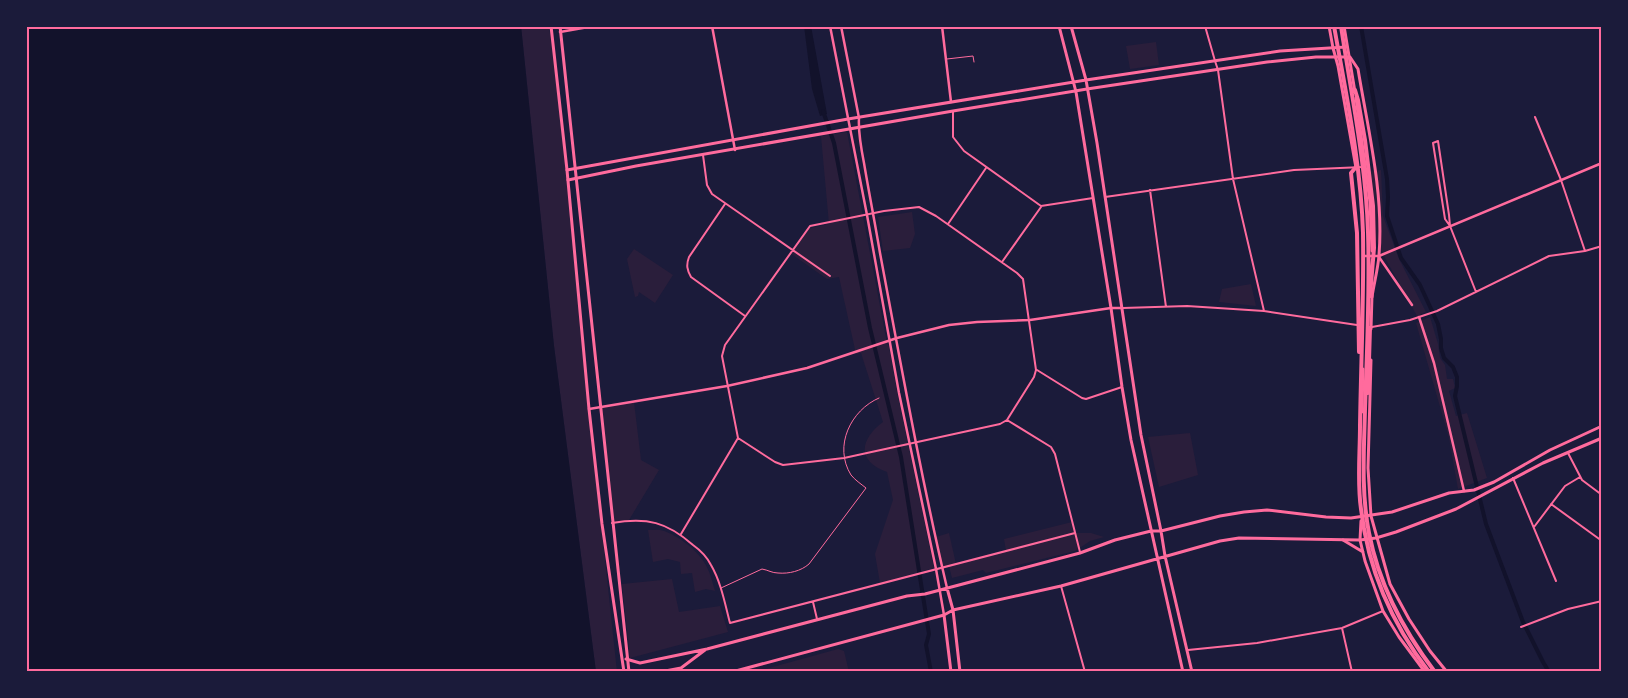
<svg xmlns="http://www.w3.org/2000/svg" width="1628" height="698" font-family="'Alegreya Sans',sans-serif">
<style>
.green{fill:#2a1e3b}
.water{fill:#12122b}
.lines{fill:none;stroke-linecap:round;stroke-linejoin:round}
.canal{stroke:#12122b;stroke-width:4}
.service{stroke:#ff6b9d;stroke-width:1}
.minor{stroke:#ff6b9d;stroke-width:2}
.tertiary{stroke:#ff6b9d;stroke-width:2.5}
.secondary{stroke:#ff6b9d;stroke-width:3}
.primary{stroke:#ff6b9d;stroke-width:3}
.trunk{stroke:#ff6b9d;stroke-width:4}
.neatline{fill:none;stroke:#ff6b9d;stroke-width:2}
</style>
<rect width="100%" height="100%" fill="#1b1b3a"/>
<path class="green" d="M521 26H549L568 180 589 409 617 672H596L554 346Z
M1156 42 1159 65 1130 69 1126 46Z
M847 132 887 343 889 347 897 392 934 568 880 583 875 554 893 500 887 472C856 461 860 439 883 422L861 353 856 354 839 277 827 279 790 253 807 229 829 224 821 136Z
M1381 170 1383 216 1399 259 1426 312 1417 316 1384 256 1373 234 1366 172Z
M912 212 915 234 910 248 883 251 878 217Z
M634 249 673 275 655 303 639 292 638 296 635 297 627 259Z
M1251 284 1256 306 1219 302 1222 289Z
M1430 317 1438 344 1440 358 1445 365 1447 379H1453L1455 388 1449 391 1456 416 1467 413 1487 478 1458 489 1449 438 1416 323Z
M634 402 641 460 659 470 629 520 612 523 601 408Z
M1190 433 1198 475 1159 487 1148 437Z
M1072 522 1075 533H1091L1104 537 1090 541 1075 551 986 573 983 570 952 578 949 566 942 568 936 537 949 533 956 564 1006 551 1004 539Z
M648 530C653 530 659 529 664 531 678 536 696 549 704 562 710 571 712 581 715 591L706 589 695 592 692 573 681 574 680 562 668 559 653 562Z
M672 579 679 612 720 606 728 632 630 658 622 584Z
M838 649 844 651 849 672H755Z"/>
<path class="water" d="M26 26H521L554 346 596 672H26Z
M804 26H811L827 114 820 116 812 89Z"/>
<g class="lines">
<path class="canal" d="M1361 26 1387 179 1388 197 1387 216 1401 258 1420 285 1438 324 1441 339V348L1444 358 1453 367 1457 377V386L1455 396 1486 524 1523 622 1543 662 1549 672
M823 111 834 143 870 328 901 457 929 634 926 645 931 672"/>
<path class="service" d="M947 59 973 56 974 62
M721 588 762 569C768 570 772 573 778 573 789 574 801 571 809 564L866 488C861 484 855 480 851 475 833 446 851 410 879 398"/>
<path class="minor" d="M1205 26 1215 61 1218 70 1233 179 1264 311
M953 112V137L964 151 1041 206
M1535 117 1561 180 1585 251
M703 155 707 185 712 194 830 276
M1150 190 1166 307
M1105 197 1294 170 1363 167
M725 204 689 257C686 265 687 270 691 277L745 316
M1041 206 1093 198
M919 207 936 216 1017 273 1023 279 1036 370 1034 377 1007 420 1000 424 844 458 783 465 775 462 738 438 722 356 725 345 810 226 884 211Z
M948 224 986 168
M1450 226 1449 215 1438 141 1433 143 1445 219 1450 226 1476 292
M1002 262 1041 207
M1123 308 1187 306 1264 311 1357 325
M1372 327 1410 320 1437 311 1549 256 1585 251 1602 246
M1037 370 1082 398 1086 399 1122 387
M1007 420 1051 447 1055 454 1080 552
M1568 453 1582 480 1602 495
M1513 478 1556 581
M1551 504 1602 541
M612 523C647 517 667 522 693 545 700 550 707 557 711 565 721 582 725 604 730 623L1075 533
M1534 527 1565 486 1580 477
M681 534 738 438
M1061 586 1085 672
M813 602 817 619
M1521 627 1568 609 1602 601
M1342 628 1352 672
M1188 650 1257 643 1342 628 1383 611"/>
<path class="tertiary" d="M712 26 735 150
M830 26 867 215 899 393 936 569 944 615
M841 26 859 118C858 133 861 148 864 163 869 193 875 223 880 253 901 365 921 477 947 588
M942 26 951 102
M560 32 594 26
M1364 256H1379L1602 163
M1379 257 1412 305
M1419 317 1434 363 1464 491
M589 409 727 386 807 368 897 338 949 325 977 322 1030 320 1111 308H1121"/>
<path class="secondary" d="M1059 26 1076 92 1111 308 1122 387 1131 440 1183 672
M1071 26 1086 80 1097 143 1141 435 1161 531 1165 556 1192 672
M567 170 848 119 1086 80 1280 51 1346 47
M568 180 636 166 953 111 1087 89 1267 62 1316 57H1350L1358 69C1368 130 1384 193 1379 255 1378 269 1374 283 1372 297
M947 588 953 610 960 672
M944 615 951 672
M626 659 640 663 707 649 907 596 925 594 1080 553 1115 540 1151 531H1161L1220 516 1244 512 1267 510 1326 517 1351 518 1392 512 1449 493 1474 490 1494 482 1550 450 1602 426
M660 672 681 668 705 650
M732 672 944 615 953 610 1061 586 1220 541 1239 538 1360 540 1376 538 1396 532 1456 509 1543 463 1602 438"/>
<path class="primary" d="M551 26 567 170 589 409 602 524 624 672
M560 26 629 672
M1329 26 1333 48 1338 66 1356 168
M1344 26 1355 92
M1356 98 1370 202 1372 251
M1371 329 1372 295
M1371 360 1368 468 1371 516 1390 584 1409 619 1430 651 1447 672
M1362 412 1363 369
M1361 521 1360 540 1365 561 1383 611 1399 637 1425 672
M1343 540 1363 552"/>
<path class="trunk" d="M1334 26C1346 94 1361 164 1363 233 1364 297 1361 362 1360 426 1360 454 1357 482 1361 509 1368 569 1392 624 1429 672
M1341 26C1351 94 1366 163 1368 232 1370 291 1367 350 1365 409 1364 450 1361 492 1369 533 1379 585 1403 630 1435 672
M1355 90 1358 100 1365 140 1373 206 1374 248 1370 296
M1356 167 1351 173 1357 233 1359 352
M1368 393 1370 328"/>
</g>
<rect width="1628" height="698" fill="none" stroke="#1b1b3a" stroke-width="55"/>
<rect x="28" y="28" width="1572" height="642" class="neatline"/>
</svg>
